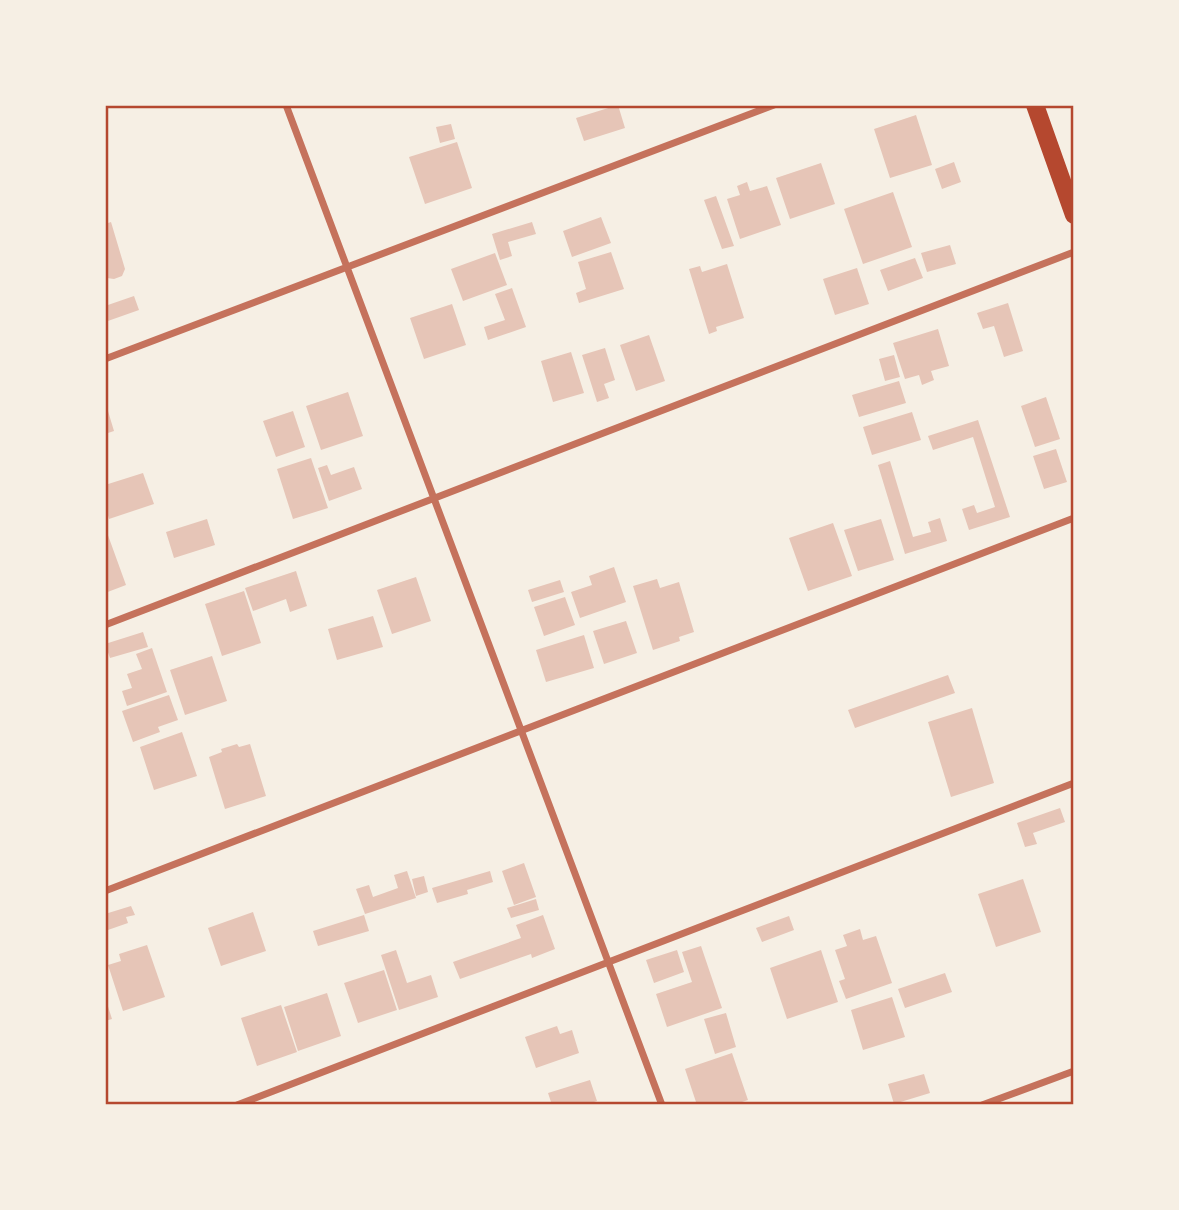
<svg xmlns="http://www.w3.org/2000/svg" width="1179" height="1210" font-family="Manrope,sans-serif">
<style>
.building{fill:#e6c5b7}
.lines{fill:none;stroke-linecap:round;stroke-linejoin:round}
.minor{stroke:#c5725c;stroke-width:7}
.primary{stroke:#b5482f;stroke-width:18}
.neatline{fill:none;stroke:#b5482f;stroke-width:2.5}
</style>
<rect width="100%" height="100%" fill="#f6efe4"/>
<path class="building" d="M618 105 625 128 584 141 576 118Z
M916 115 932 165 890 178 874 129Z
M451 124 455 139 440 143 436 127Z
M457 142 472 188 425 204 409 157Z
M954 162 961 182 942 189 935 169Z
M821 163 835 204 790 219 776 178Z
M747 182 750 191 767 186 781 225 740 239 727 199 740 195 737 186Z
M893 192 912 247 863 264 844 209Z
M716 196 734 246 722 249 704 200Z
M601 217 611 243 572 257 563 231Z
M111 222 125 269 122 276 114 279 107 278 105 272V224Z
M532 222 536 234 508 242 512 256 500 260 492 234Z
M950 245 956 264 927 272 921 253Z
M611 252 624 289 579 303 576 293 586 289 578 262Z
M495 253 507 285 463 301 451 269Z
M915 258 923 278 888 291 880 270Z
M727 264 744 318 716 327 717 331 709 334 689 269 700 266 702 272Z
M857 268 869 304 835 315 823 279Z
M512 288 526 327 488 340 484 327 505 320 495 294Z
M134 296 139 310 105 322V306Z
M1008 303 1023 351 1004 357 994 326 983 329 977 313Z
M452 304 466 345 424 359 410 318Z
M938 329 949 366 931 371 934 380 922 385 919 375 905 379 893 343Z
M649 335 665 381 636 391 620 345Z
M605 348 615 380 604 384 609 398 597 402 582 355Z
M571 352 584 393 553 402 541 361Z
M894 355 900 377 885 381 879 359Z
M899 381 906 403 859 417 852 395Z
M348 392 363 436 321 450 306 406Z
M1046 397 1060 439 1035 447 1021 406Z
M105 411H108L114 431 105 434Z
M293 411 305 447 276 457 263 421Z
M912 412 921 440 872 455 863 427Z
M978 420 1010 517 969 530 962 509 974 505 977 513 995 507 973 437 933 450 928 436Z
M1056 449 1067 482 1044 489 1033 456Z
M311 458 328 508 293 519 277 469Z
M890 461 913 537 931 532 928 522 940 518 947 541 905 554 878 465Z
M327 465 331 475 354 467 362 489 329 501 318 468Z
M143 473 154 504 109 519 105 505V485Z
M207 519 215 545 174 558 166 532Z
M881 519 894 560 858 571 844 530Z
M833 523 852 576 808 591 789 538Z
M105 527 126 585 105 593Z
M614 567 626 602 580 618 571 592 592 585 589 576Z
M296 571 307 606 290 612 286 599 253 611 245 588Z
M416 577 431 621 392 634 377 590Z
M657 579 660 588 679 582 694 632 679 637 680 641 653 650 633 586Z
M560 580 564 592 532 602 528 590Z
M244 591 261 643 222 656 205 604Z
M565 597 575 625 544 636 534 607Z
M373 616 383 647 337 660 328 629Z
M626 621 637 653 604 664 593 631Z
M143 632 148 647 110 658 105 644Z
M584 635 594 668 546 682 536 650Z
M152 648 167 692 127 706 122 691 132 688 127 674 142 669 136 654Z
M212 656 227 701 185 715 170 670Z
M948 675 955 693 855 728 848 710Z
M169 695 178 720 158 727 160 732 133 742 122 711Z
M972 708 994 783 951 797 928 722Z
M182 732 197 776 154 790 140 747Z
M237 744 239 747 250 744 266 796 225 809 209 757 222 752 221 749Z
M1060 808 1065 822 1033 833 1037 844 1025 847 1017 823Z
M524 863 536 897 514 905 502 871Z
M407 871 416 898 365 914 356 889 369 885 373 897 398 888 394 875Z
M490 871 493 882 467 890 468 894 437 903 432 888Z
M424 876 428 892 416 896 412 879Z
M1023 879 1041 932 996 947 978 894Z
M536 899 539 910 511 918 507 908Z
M131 906 135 915 126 917 128 923 105 931V914Z
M253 912 266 951 221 966 208 928Z
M364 915 369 931 318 946 313 931Z
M543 915 555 949 532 958 531 954 460 979 453 962 521 938 516 925Z
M789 916 794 930 762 942 756 928Z
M860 929 863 940 876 936 892 983 846 999 839 981 845 979 835 950 847 946 843 935Z
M147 945 165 997 123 1011 108 965 121 961 119 954Z
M701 946 722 1008 667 1027 656 994 692 982 682 952Z
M396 950 407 983 431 975 438 997 399 1010 381 955Z
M677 950 684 972 654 983 646 960Z
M821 950 838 1002 787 1019 770 968Z
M384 970 397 1010 358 1023 344 983Z
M945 973 952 992 905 1008 898 989Z
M327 993 341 1036 298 1051 284 1007Z
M105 997 112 1019 105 1021Z
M892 997 905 1037 863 1050 851 1010Z
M281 1005 297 1052 257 1066 241 1018Z
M726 1013 736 1047 715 1054 704 1019Z
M557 1026 560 1034 572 1030 579 1053 536 1068 525 1037Z
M732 1053 748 1100 733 1105H697L685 1069Z
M924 1074 930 1093 894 1104 888 1084Z
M590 1080 597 1101 585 1105H552L548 1093Z"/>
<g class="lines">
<path class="minor" d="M286 105 662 1105
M105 359 774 105
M105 625 1074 252
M105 891 1074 518
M237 1105 1074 783
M982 1105 1074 1071"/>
<path class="primary" d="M1035 105 1074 215"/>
</g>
<rect width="1179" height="1210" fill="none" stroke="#f6efe4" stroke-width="214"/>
<rect x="107" y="107" width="965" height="996" class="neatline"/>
</svg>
